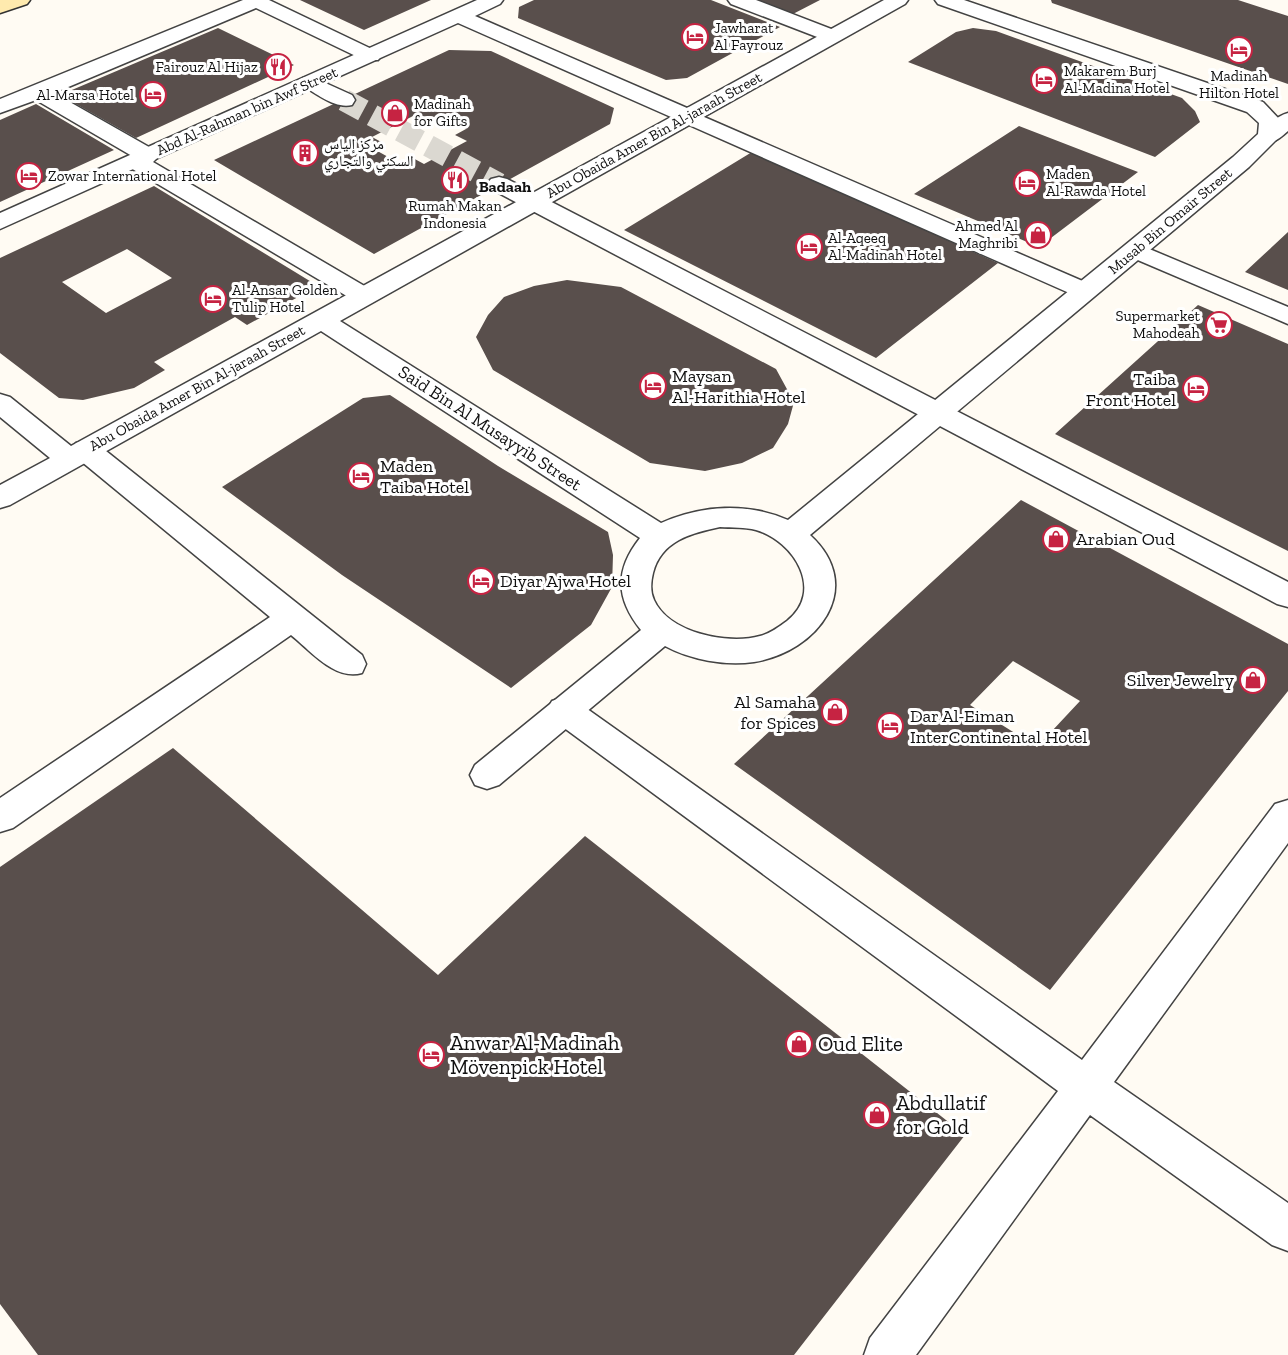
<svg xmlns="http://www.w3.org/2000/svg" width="1288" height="1355" font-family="'Zilla Slab','Noto Naskh Arabic',serif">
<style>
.building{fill:#594f4c;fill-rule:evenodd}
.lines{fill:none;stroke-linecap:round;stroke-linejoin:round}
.pedestrian-tunnel{stroke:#dbd8d1;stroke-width:22;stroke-dasharray:22 10;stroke-linecap:butt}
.pedestrian-casing{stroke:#434343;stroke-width:3}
.minor-casing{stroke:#434343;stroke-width:3}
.secondary-casing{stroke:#323232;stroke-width:3}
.pedestrian{fill:#fff;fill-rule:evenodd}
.minor{fill:#fff;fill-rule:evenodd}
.secondary{fill:#ffeaae;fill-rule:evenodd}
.labels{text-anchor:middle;stroke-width:6;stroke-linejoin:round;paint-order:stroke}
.far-poi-label{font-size:15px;fill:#101010;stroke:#fff;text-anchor:start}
.far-street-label{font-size:15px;fill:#101010;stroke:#fff}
.far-neighbourhood-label{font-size:16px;font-weight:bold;fill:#101010;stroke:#fff}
.poi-label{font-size:18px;fill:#101010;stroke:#fff;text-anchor:start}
.street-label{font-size:18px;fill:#101010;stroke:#fff}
.near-poi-label{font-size:21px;fill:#101010;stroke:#fff;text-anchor:start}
</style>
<rect width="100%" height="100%" fill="#fffbf3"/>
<path class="building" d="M300 0H431L364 30Z
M534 0H711L780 27 687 78 666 80 518 18 519 7Z
M752 0H820L791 15Z
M1051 0H1238L1288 16V84L1052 3Z
M218 28 294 65 136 138 60 95Z
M973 28 996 31 1182 98 1195 111 1200 122 1155 157 908 62 956 32Z
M449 50 491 51 614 108 610 124 374 254 214 160ZM415 115 427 121 439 115 466 129 455 135 467 141 424 164 411 157 399 163 372 148 383 143 372 137Z
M36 104 114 150 0 202V120Z
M1019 126 1138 172 1039 247 914 194Z
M752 152 998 263 876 358 624 230Z
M154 186 318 286 247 325 235 317 154 362 165 370 134 388 83 400 59 398 0 353V258ZM127 249 172 278 106 313 62 282Z
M1288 232V290L1245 272Z
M567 280 621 287 776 369 794 402 788 424 773 448 742 463 705 471 650 463 493 370 476 337 488 315 504 297 534 286Z
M1198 305 1288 344V551L1055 434Z
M390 395 498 466 608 532 613 555 612 587 591 625 511 688 342 575 222 487 363 398Z
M1021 500 1288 644V691L1050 990 734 764ZM1013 661 1080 701 1037 747 970 705Z
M173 748 438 975 585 836 965 1135 794 1355H38L0 1304V867Z"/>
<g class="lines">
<path class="pedestrian-tunnel" d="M344 100 499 184"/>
<defs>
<path id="pedestrian" d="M243 0H269L378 52 381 56 378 60H364L256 8 54 93 156 151 159 156 153 162 373 291 377 296 373 301 364 304 355 301 129 167 126 162 132 156 36 100 0 113V99Z
M728 0H756L839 32 842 36 839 40H825L731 4Z
M310 76 352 95 355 100 352 105C335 109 317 94 303 86L300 82 303 78Z
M688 110 1094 286 1098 291 1094 296 1085 299 1076 296 680 121 677 116 680 111Z
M1288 113V131C1279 139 1274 144 1261 141L1258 136C1265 126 1277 116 1288 113Z
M499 177 507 179 1288 582V607L1277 604 491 189 487 184 491 179Z
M1135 243 1288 307V324L1126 255 1123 250 1126 245Z
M86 441 96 443 362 655 366 664 362 673C335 681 311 651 291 635L13 828 0 832V798L270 617 76 457 72 450 76 443Z
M564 697 576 701 1082 1060 1275 804 1288 800V843L1114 1082 1288 1203V1251L1272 1245 1090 1115 916 1355H864L870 1338 1058 1091 552 719 547 710 552 701Z"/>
<path id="minor" d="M477 0H503L500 4 475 16 687 108 884 0H908L905 4 340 321 661 523C702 505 747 502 788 520L1233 157 1258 134 1259 123 1247 112 938 4 935 0H964L1263 102 1281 121 1280 136 1249 167 810 535C867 587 818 652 754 662 725 666 691 660 665 646L499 785 487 789 475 785 470 775 475 765 641 630C616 599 614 571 640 538L321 331 10 505 0 508V485L50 458 0 417V394L10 397 71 446 671 117 458 23 0 229V213ZM720 527C732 528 745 527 756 530 794 541 825 591 787 621 779 627 769 634 760 636 728 645 669 633 654 600 650 592 651 581 653 573 661 541 691 533 720 527Z"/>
<path id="secondary" d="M0 0H30L27 4 0 13Z"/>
</defs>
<use href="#pedestrian" class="pedestrian-casing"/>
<use href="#minor" class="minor-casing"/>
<use href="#secondary" class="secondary-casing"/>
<use href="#pedestrian" class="pedestrian"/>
<use href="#minor" class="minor"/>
<use href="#secondary" class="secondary"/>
</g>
<defs>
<symbol id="hotel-ring" viewBox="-11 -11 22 22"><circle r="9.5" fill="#fff" stroke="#c62342" stroke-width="1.5"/><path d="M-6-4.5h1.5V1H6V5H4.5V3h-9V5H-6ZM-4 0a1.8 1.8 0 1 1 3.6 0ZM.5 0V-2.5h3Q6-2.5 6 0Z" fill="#c62342"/></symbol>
<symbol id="restaurant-ring" viewBox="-11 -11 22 22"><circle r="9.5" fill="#fff" stroke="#c62342" stroke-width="1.5"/><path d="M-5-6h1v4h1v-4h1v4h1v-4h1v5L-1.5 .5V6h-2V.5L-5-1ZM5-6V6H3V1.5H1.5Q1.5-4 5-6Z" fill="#c62342"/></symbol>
<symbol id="shop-ring" viewBox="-11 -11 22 22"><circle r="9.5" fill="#fff" stroke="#c62342" stroke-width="1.5"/><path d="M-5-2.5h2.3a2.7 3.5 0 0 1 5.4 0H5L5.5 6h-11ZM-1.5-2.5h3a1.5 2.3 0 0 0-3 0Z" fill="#c62342"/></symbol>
<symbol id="building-ring" viewBox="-11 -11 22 22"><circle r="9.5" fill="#fff" stroke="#c62342" stroke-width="1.5"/><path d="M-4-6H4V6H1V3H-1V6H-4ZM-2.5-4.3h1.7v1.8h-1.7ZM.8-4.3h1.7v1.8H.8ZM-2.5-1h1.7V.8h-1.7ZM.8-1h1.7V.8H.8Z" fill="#c62342"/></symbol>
<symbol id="supermarket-ring" viewBox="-11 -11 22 22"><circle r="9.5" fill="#fff" stroke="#c62342" stroke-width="1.5"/><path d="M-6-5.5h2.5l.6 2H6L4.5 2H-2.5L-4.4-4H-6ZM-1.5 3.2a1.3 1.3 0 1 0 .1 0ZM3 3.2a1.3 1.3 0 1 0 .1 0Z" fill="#c62342"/></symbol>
</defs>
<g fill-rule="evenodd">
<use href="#hotel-ring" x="680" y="22" width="30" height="30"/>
<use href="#hotel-ring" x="1224" y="35" width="30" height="30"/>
<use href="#restaurant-ring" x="263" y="52" width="30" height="30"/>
<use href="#hotel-ring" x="1029" y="65" width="30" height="30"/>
<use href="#hotel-ring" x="138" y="80" width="30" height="30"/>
<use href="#shop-ring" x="380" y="98" width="30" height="30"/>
<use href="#building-ring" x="290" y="138" width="30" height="30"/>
<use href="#hotel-ring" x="14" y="161" width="30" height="30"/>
<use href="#restaurant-ring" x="440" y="165" width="30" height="30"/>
<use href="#hotel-ring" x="1012" y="168" width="30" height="30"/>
<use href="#shop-ring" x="1023" y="220" width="30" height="30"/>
<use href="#hotel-ring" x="794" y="232" width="30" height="30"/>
<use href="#hotel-ring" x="198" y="284" width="30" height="30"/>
<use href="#supermarket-ring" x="1204" y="310" width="30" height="30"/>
<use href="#hotel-ring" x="638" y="371" width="30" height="30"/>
<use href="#hotel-ring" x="1181" y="374" width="30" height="30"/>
<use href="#hotel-ring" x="346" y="461" width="30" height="30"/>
<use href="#shop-ring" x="1041" y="524" width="30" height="30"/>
<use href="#hotel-ring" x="466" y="566" width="30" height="30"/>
<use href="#shop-ring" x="1238" y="665" width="30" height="30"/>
<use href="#shop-ring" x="820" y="697" width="30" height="30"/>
<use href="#hotel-ring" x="875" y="711" width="30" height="30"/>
<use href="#shop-ring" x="784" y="1029" width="30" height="30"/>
<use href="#hotel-ring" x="416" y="1040" width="30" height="30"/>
<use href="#shop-ring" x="862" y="1100" width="30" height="30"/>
</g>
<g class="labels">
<g class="far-poi-label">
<text x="714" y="33">Jawharat<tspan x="714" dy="17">Al Fayrouz</tspan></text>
<text x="258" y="72" text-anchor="end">Fairouz Al Hijaz</text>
<text x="1064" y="76">Makarem Burj<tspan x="1064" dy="17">Al-Madina Hotel</tspan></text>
<text x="1239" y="81" text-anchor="middle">Madinah<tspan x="1239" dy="17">Hilton Hotel</tspan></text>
<text x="134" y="100" text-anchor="end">Al-Marsa Hotel</text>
<text x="414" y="109">Madinah<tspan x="414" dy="17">for Gifts</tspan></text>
<text x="324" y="149">مركز إلياس<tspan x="324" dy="17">السكني والتجاري</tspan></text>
<text x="1046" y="179">Maden<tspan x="1046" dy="17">Al-Rawda Hotel</tspan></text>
<text x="48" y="181">Zowar International Hotel</text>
<text x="455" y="211" text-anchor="middle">Rumah Makan<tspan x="455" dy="17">Indonesia</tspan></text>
<text x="1018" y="231" text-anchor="end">Ahmed Al<tspan x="1018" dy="17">Maghribi</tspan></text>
<text x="828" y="243">Al-Aqeeq<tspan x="828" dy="17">Al-Madinah Hotel</tspan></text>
<text x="232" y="295">Al-Ansar Golden<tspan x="232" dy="17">Tulip Hotel</tspan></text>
<text x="1200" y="321" text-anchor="end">Supermarket<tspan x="1200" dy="17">Mahodeah</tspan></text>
</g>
<g class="far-street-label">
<text transform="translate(247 111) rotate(-24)" y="5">Abd Al-Rahman bin Awf Street</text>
<text transform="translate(654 135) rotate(-29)" y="5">Abu Obaida Amer Bin Al-jaraah Street</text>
<text transform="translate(1170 221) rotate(-40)" y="5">Musab Bin Omair Street</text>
<text transform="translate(197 388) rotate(-29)" y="5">Abu Obaida Amer Bin Al-jaraah Street</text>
</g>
<g class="far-neighbourhood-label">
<text x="505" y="192">Badaah</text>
</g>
<g class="poi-label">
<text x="672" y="382">Maysan<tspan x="672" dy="21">Al-Harithia Hotel</tspan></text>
<text x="1176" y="385" text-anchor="end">Taiba<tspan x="1176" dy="21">Front Hotel</tspan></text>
<text x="380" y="472">Maden<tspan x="380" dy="21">Taiba Hotel</tspan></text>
<text x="1076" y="545">Arabian Oud</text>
<text x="500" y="587">Diyar Ajwa Hotel</text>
<text x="1234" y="686" text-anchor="end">Silver Jewelry</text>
<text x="816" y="708" text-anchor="end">Al Samaha<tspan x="816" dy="21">for Spices</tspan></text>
<text x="910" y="722">Dar Al-Eiman<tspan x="910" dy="21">InterContinental Hotel</tspan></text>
</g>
<g class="street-label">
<text transform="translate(490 428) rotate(33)" y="6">Said Bin Al Musayyib Street</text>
</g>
<g class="near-poi-label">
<text x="450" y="1050">Anwar Al-Madinah<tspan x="450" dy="24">Mövenpick Hotel</tspan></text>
<text x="818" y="1051">Oud Elite</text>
<text x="896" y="1110">Abdullatif<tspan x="896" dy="24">for Gold</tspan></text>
</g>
</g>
</svg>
